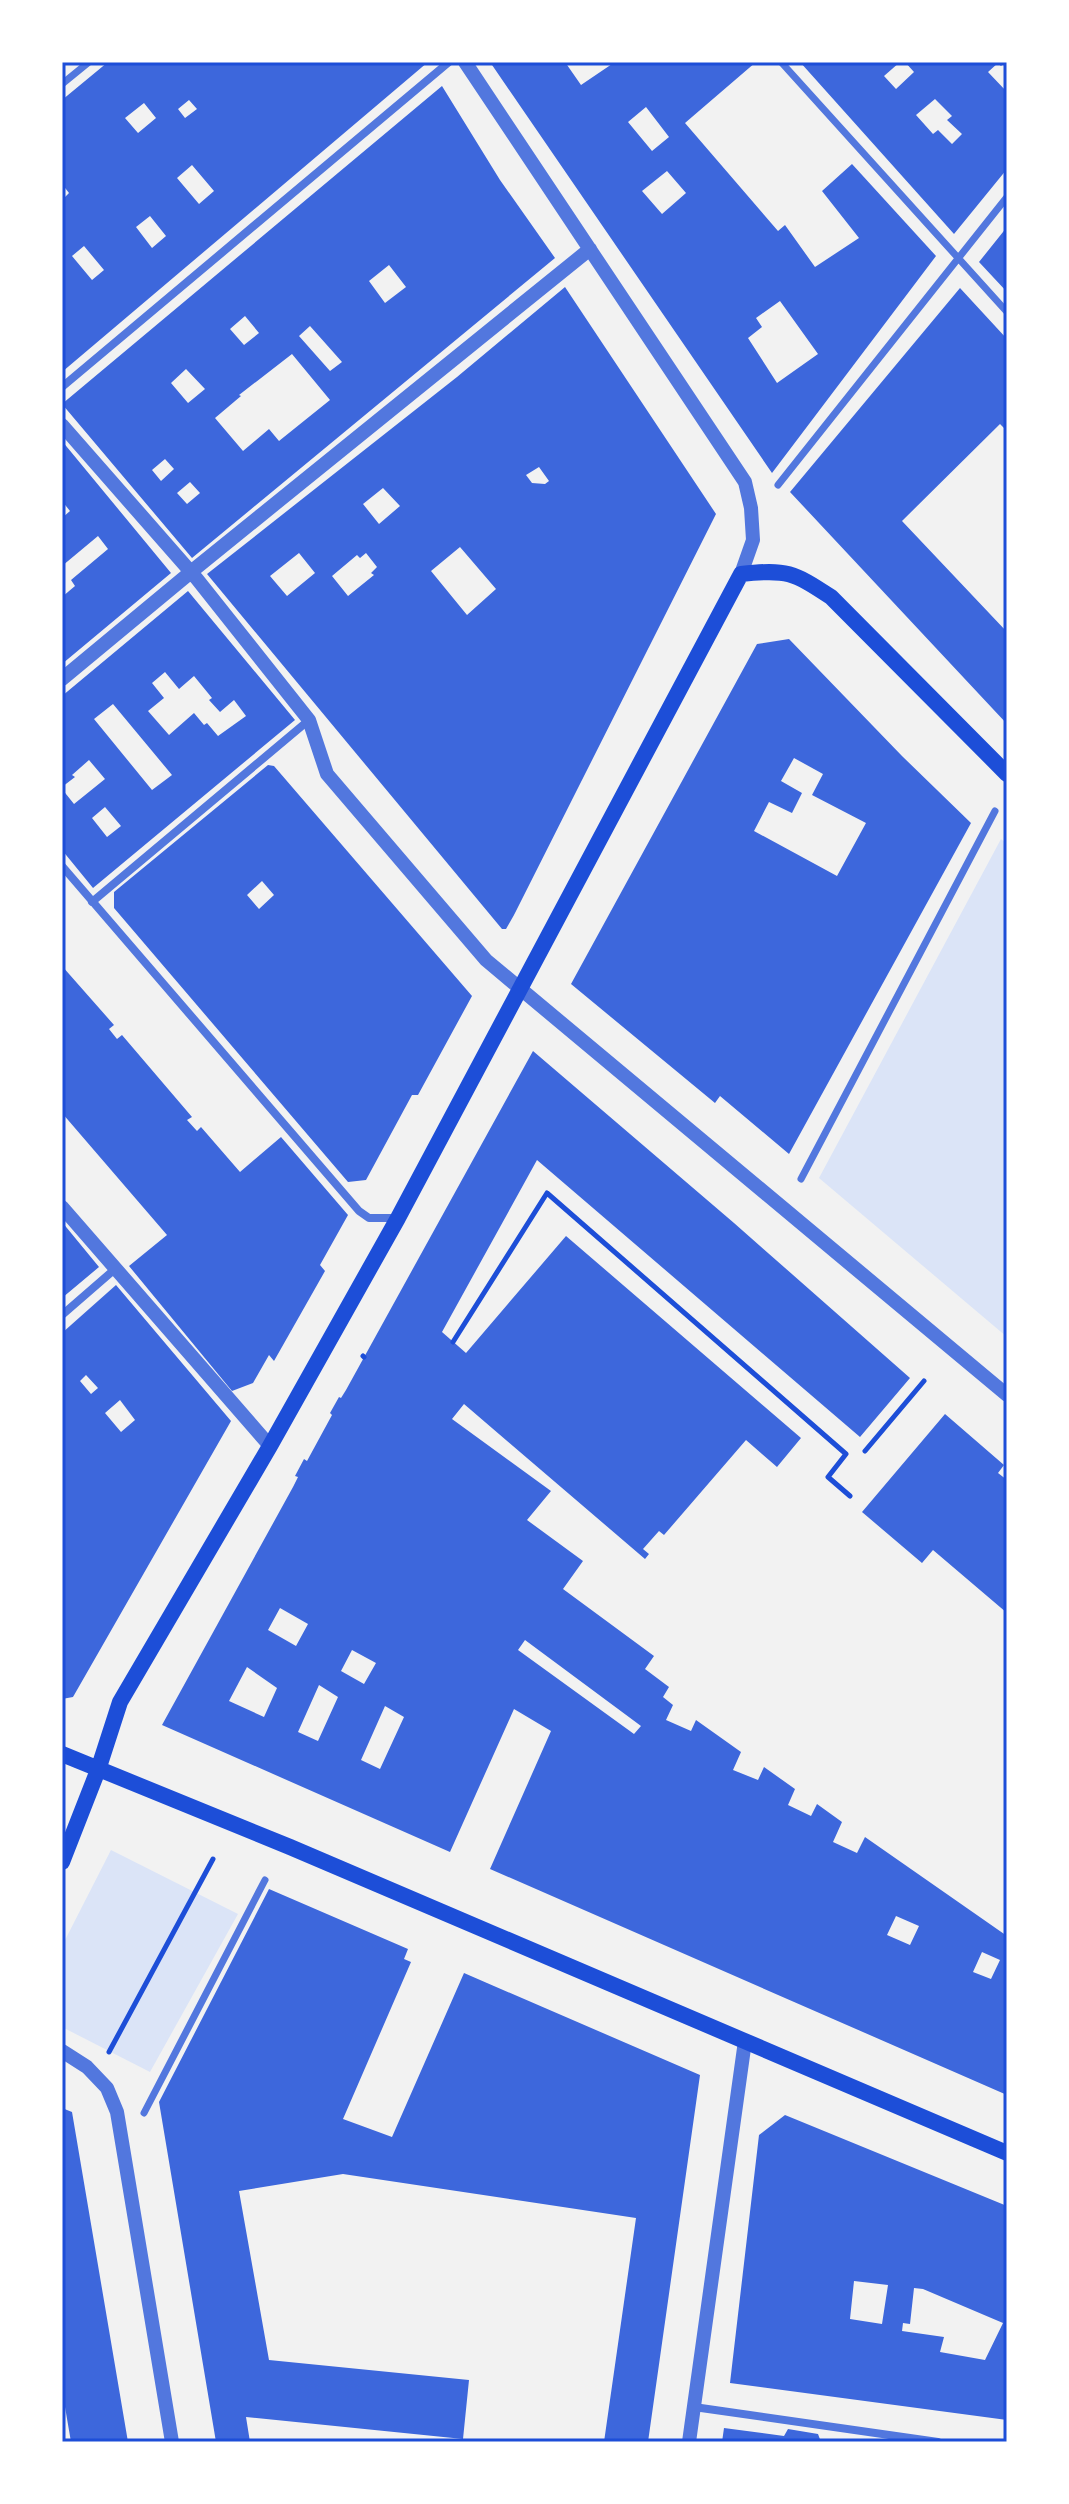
<svg xmlns="http://www.w3.org/2000/svg" width="1069" height="2504" font-family="Manrope,sans-serif">
<style>
.green{fill:#dbe4f7}
.building{fill:#3d67dc;fill-rule:evenodd}
.lines{fill:none;stroke-linecap:round;stroke-linejoin:round}
.path{stroke:#1d4ed8;stroke-width:5}
.pedestrian{stroke:#5277de;stroke-width:7}
.minor{stroke:#5277de;stroke-width:8}
.tertiary{stroke:#5277de;stroke-width:14}
.secondary{stroke:#1d4ed8;stroke-width:16}
.neatline{fill:none;stroke:#1d4ed8;stroke-width:3}
</style>
<rect width="100%" height="100%" fill="#f2f2f2"/>
<path class="green" d="M1001 839 1007 844V1337L819 1178Z
M111 1850 238 1914 150 2072 62 2027V1946Z"/>
<path class="building" d="M108 62H428L62 372V200L69 193 62 184V100ZM189 100 197 109 185 118 178 109ZM144 103 156 118 138 133 125 118ZM192 165 214 191 199 204 177 178ZM150 216 166 236 152 248 136 227ZM84 246 104 270 92 280 72 256Z
M490 62H565L581 85 612 64 611 62H756L685 123 778 231 785 225 815 267 859 238 822 191 852 164 936 256 772 473ZM646 107 669 137 652 151 628 122ZM667 171 686 193 662 214 642 191ZM780 301 818 354 777 383 748 338 762 327 756 318Z
M800 62H900L884 76 896 89 914 72 905 62H1007V68L1003 64 1001 66 998 63 988 72 1007 92V169L954 234ZM935 99 952 116 947 120 962 134 952 144 938 130 933 134 916 115Z
M442 86 500 180 555 258 192 558 62 404ZM389 265 406 287 385 303 369 281ZM245 316 259 333 244 345 230 329ZM310 326 342 362 330 371 299 336ZM292 354 330 400 279 441 269 429 243 451 215 418 241 396 239 395ZM186 369 205 389 188 403 171 383ZM165 459 174 469 161 481 152 470ZM190 482 200 493 187 504 177 493Z
M1007 227V292L979 262Z
M565 287 716 514 514 915 506 929H502L207 574 457 377ZM539 467 549 481 545 484 532 483 526 475ZM383 488 400 506 379 524 363 504ZM460 547 496 589 467 615 431 571ZM299 553 315 573 287 596 270 576ZM366 553 377 567 371 573 374 575 348 596 332 576 357 555 360 558Z
M960 288 1007 339V431L1000 424 902 521 1007 632V724L790 492Z
M62 441 171 573 62 664V597L75 586 71 580 108 549 98 536 62 566V518L70 511 62 501Z
M188 591 295 720 93 888 62 850V789L74 804 105 779 89 760 72 775 75 777 62 787V696ZM165 672 179 689 194 676 212 698 209 700 220 712 234 700 246 716 218 736 207 723 204 725 194 713 169 735 148 711 164 698 152 683ZM113 704 172 775 152 790 94 719ZM105 807 121 826 107 837 92 818Z
M789 639 902 756 971 823 789 1154 720 1096 715 1103 571 984 757 644ZM794 758 823 774 812 795 866 823 837 876 754 831 769 802 792 813 802 793 781 781Z
M268 765 274 766 472 996 418 1095H412L366 1180 348 1182 114 908V892ZM262 881 274 895 259 909 247 895Z
M62 966 114 1025 109 1029 117 1039 122 1035 192 1117 187 1120 197 1131 201 1127 240 1172 281 1137 348 1215 320 1265 325 1271 274 1361 269 1355 253 1383 232 1391 129 1266 167 1235 62 1113Z
M533 1051 734 1223 910 1378 860 1437 537 1160 442 1332 466 1353 566 1236 801 1438 777 1467 746 1440 664 1535 659 1531 643 1549 649 1554 645 1559 464 1404 452 1419 551 1491 527 1520 583 1561 563 1589 654 1656 645 1669 669 1687 663 1697 673 1705 666 1720 691 1731 696 1720 741 1752 733 1770 758 1780 764 1767 795 1789 788 1805 811 1816 817 1804 842 1822 833 1842 857 1853 865 1837 1007 1936V2095L490 1869 551 1731 514 1709 450 1852 162 1725 293 1487 298 1477 295 1476 304 1459 307 1461 332 1415 330 1413 339 1397 341 1398 346 1390ZM280 1608 308 1624 296 1646 268 1630ZM525 1640 641 1726 634 1734 518 1650ZM352 1650 376 1663 364 1684 341 1671ZM247 1667 277 1688 264 1717 229 1701ZM319 1685 338 1697 318 1741 298 1732ZM385 1706 404 1717 380 1769 361 1760ZM896 1916 919 1926 910 1945 887 1935ZM982 1952 1000 1960 991 1979 973 1972Z
M62 1222 99 1267 62 1298Z
M116 1285 231 1421 73 1697 62 1699V1333ZM86 1375 98 1388 91 1394 80 1381ZM120 1400 135 1420 121 1432 105 1413Z
M945 1414 1004 1465 998 1473 1007 1480V1613L933 1550 922 1563 862 1512Z
M269 1889 408 1949 404 1959 411 1962 343 2119 392 2137 464 1973 700 2075 648 2442H604L636 2218 343 2174 239 2191 269 2360 469 2380 463 2439 246 2417 250 2442H216L159 2102Z
M62 2108 72 2112 128 2442H71L65 2407 62 2408Z
M785 2115 1007 2206V2420L730 2383 759 2135ZM854 2281 888 2285 882 2324 850 2319ZM914 2288 923 2289 1003 2323 985 2360 940 2352 944 2337 902 2331 903 2323 910 2324Z
M724 2428 784 2436 788 2429 818 2434 821 2442H722Z"/>
<g class="lines">
<path class="path" d="M453 1342 547 1193 846 1454 828 1477 850 1496
M363 1356 364 1357
M865 1451 924 1381
M109 2052 213 1859"/>
<path class="pedestrian" d="M781 62 1007 312
M62 84 89 62
M778 485 1007 197
M801 1179 995 811
M144 2113 265 1880"/>
<path class="minor" d="M62 387 449 62
M62 866 359 1211 369 1218H397
M92 902 309 720
M62 1315 115 1269
M694 2407 938 2442"/>
<path class="tertiary" d="M465 62 745 482 751 508 753 540 741 574
M62 425 197 579 309 720 327 774 486 960 1007 1395
M62 679 197 567 590 249
M62 1207 270 1446
M62 2051 87 2067 107 2088 117 2112 172 2442
M689 2442 745 2041"/>
<path class="secondary" d="M62 1754 290 1847 1007 2153
M62 1862 98 1770 120 1702 270 1446 398 1218 741 574C787 569 793 572 831 597L1007 774"/>
</g>
<rect width="1069" height="2504" fill="none" stroke="#ffffff" stroke-width="128"/>
<rect x="64" y="64" width="941" height="2376" class="neatline"/>
</svg>
